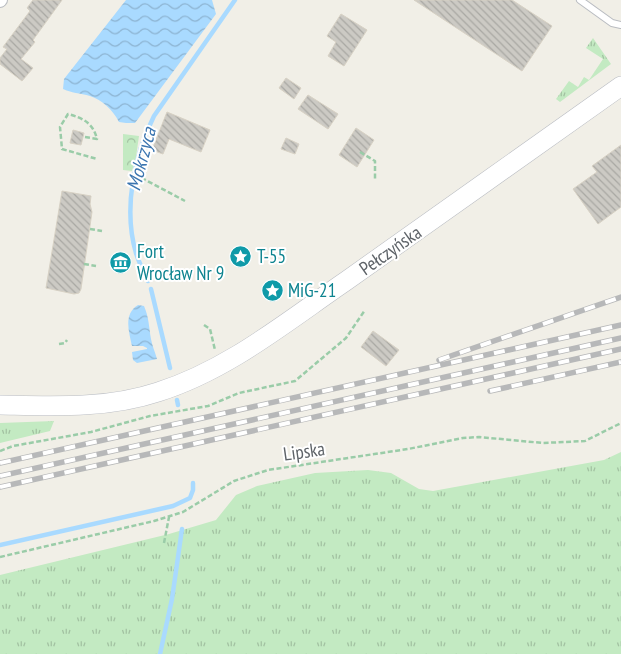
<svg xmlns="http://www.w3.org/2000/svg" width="621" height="654" font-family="'PT Sans Narrow',sans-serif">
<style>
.grass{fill:url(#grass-tufts)}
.park{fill:url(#park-crowns)}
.water{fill:url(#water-waves)}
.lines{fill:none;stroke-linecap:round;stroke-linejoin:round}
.stream{stroke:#a9daff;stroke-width:4.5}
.building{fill:url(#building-back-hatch);stroke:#d7d1c4}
.lane-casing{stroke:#b9bcc1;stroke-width:8}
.street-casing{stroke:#b9bcc1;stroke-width:14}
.secondary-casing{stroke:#babdc3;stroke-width:20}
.path{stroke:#9acca8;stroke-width:2.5;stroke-dasharray:5 2.5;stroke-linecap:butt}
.lane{stroke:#fff;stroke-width:6}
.street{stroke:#fff;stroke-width:12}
.secondary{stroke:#fff;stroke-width:19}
.rail-casing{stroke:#b7b8b9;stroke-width:5.5}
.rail{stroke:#fff;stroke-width:4;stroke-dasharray:11;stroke-linecap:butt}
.labels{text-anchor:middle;stroke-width:4;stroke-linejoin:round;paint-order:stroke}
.street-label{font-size:19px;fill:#5e6368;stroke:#fff}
.culture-label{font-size:19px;fill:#0d838f;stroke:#fff;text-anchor:start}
.water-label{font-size:20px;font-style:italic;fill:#3b75b0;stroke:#fff}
</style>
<defs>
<pattern id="grass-tufts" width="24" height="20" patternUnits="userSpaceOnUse" patternTransform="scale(1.25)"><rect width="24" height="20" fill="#c3eac2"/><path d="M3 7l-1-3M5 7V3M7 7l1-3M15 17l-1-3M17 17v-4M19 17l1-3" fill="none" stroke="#a2c1a1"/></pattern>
<pattern id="park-crowns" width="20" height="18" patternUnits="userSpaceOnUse" patternTransform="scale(1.25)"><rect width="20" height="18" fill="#c3eac2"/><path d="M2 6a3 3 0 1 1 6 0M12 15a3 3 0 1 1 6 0" fill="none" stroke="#a2c1a1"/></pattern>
<pattern id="water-waves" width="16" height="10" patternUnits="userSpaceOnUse" patternTransform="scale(1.25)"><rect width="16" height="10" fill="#a9daff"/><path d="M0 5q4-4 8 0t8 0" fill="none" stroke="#8db4d2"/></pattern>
<pattern id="building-back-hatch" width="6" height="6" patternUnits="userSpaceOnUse" patternTransform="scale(1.25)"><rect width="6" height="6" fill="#cccac4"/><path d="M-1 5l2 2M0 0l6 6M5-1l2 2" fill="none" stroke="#a9a8a3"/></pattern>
</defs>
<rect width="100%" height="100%" fill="#f1efe7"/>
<path class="grass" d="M593 38 611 64 560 102 556 99 569 81 578 87 584 77 589 80 603 59 586 48Z
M54 421 50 431 0 443V423Z
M621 452V654H0V575L169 534 216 520 236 495 257 486 315 473 368 470 391 473 419 489 433 491 604 460Z"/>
<path class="park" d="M123 134 139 136 136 157 132 171 123 170Z"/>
<path class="water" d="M126 0H212L216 14 135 123H126L119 122C113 110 102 100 90 96 80 93 71 93 63 89L64 79Z
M138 305 144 306C149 317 149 328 151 339 152 345 155 352 157 359L137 363 133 360 132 352 147 349V348L143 346H132C129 332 123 314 138 305Z"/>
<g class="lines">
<path class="stream" d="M148 281C144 272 139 263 136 253 123 209 134 156 154 116L235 0
M151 289 170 368
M177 400 178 405
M0 545 173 506 190 498 193 490V483
M160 654 172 599 182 529"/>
</g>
<path class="building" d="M33 0H62L33 40 35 42 21 59 33 68 22 81 0 64V58L7 49 3 47 30 11 27 8Z
M414 0H512L552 26 522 71Z
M341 14 367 30 344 66 328 56 336 42 327 36Z
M286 78 301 88 294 99 279 88Z
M308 95 338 114 328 129 298 109Z
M167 112 210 130 201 152 169 139 163 154 152 150Z
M356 128 374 140 357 167 339 155Z
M73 130 84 133 81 145 70 143Z
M286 138 299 144 295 154 281 149Z
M621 145V207L598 224 573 189 597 172 592 166Z
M62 191 91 196 90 204 92 212 81 289 79 293 74 294 46 288Z
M373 331 399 350 386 366 361 347Z"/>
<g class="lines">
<defs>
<path id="lane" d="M580 0 612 23 621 25"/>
<path id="street" d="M0 1 1 0"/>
<path id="secondary" d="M0 405C53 406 107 409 158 392 228 370 286 322 346 281 438 216 529 151 621 86"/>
</defs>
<use href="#lane" class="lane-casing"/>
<use href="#street" class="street-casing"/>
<use href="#secondary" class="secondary-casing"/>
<path class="path" d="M85 137 97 139C93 123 83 118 68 114L60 127 62 149 97 159
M360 152 375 161V181
M135 162 141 164 138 176 185 201
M90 229 102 231
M84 264 96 266
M204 325 210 329 215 350
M59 344 65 343 67 340
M0 451 13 446 91 432 150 416 208 406 239 393 295 381 346 338 365 310
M164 543 169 517
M0 557 154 521 183 512 234 481 268 470 408 449 463 438 479 437 543 443 585 441 621 423"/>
<use href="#lane" class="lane"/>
<use href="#street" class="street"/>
<use href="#secondary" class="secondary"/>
<defs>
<path id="rail" d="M439 360 621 297
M490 391 621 362
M0 463 621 325
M0 476 621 338
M0 487 621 349"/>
</defs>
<use href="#rail" class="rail-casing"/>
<use href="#rail" class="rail"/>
</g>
<defs>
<symbol id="sight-disc" viewBox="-11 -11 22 22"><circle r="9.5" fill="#0f9aa8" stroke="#fff"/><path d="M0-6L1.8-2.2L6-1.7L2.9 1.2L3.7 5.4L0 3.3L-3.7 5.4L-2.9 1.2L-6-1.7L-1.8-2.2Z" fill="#fff"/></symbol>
<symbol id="museum-disc" viewBox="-11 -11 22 22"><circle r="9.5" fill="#0f9aa8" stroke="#fff"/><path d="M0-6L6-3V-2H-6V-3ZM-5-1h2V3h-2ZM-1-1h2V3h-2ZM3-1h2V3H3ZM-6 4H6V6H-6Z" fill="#fff"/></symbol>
</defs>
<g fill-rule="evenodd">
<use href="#sight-disc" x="228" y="244" width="25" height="25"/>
<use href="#museum-disc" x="108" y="250" width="25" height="25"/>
<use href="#sight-disc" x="260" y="278" width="25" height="25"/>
</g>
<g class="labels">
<g class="street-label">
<text transform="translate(390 250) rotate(-35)" y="7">Pełczyńska</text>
<text transform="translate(304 451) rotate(-8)" y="7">Lipska</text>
</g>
<g class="culture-label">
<text x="137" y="258">Fort<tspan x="137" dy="22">Wrocław Nr 9</tspan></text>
<text x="257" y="263">T-55</text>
<text x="288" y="297">MiG-21</text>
</g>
<g class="water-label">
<text transform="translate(141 159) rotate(-75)" y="7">Mokrzyca</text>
</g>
</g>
</svg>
